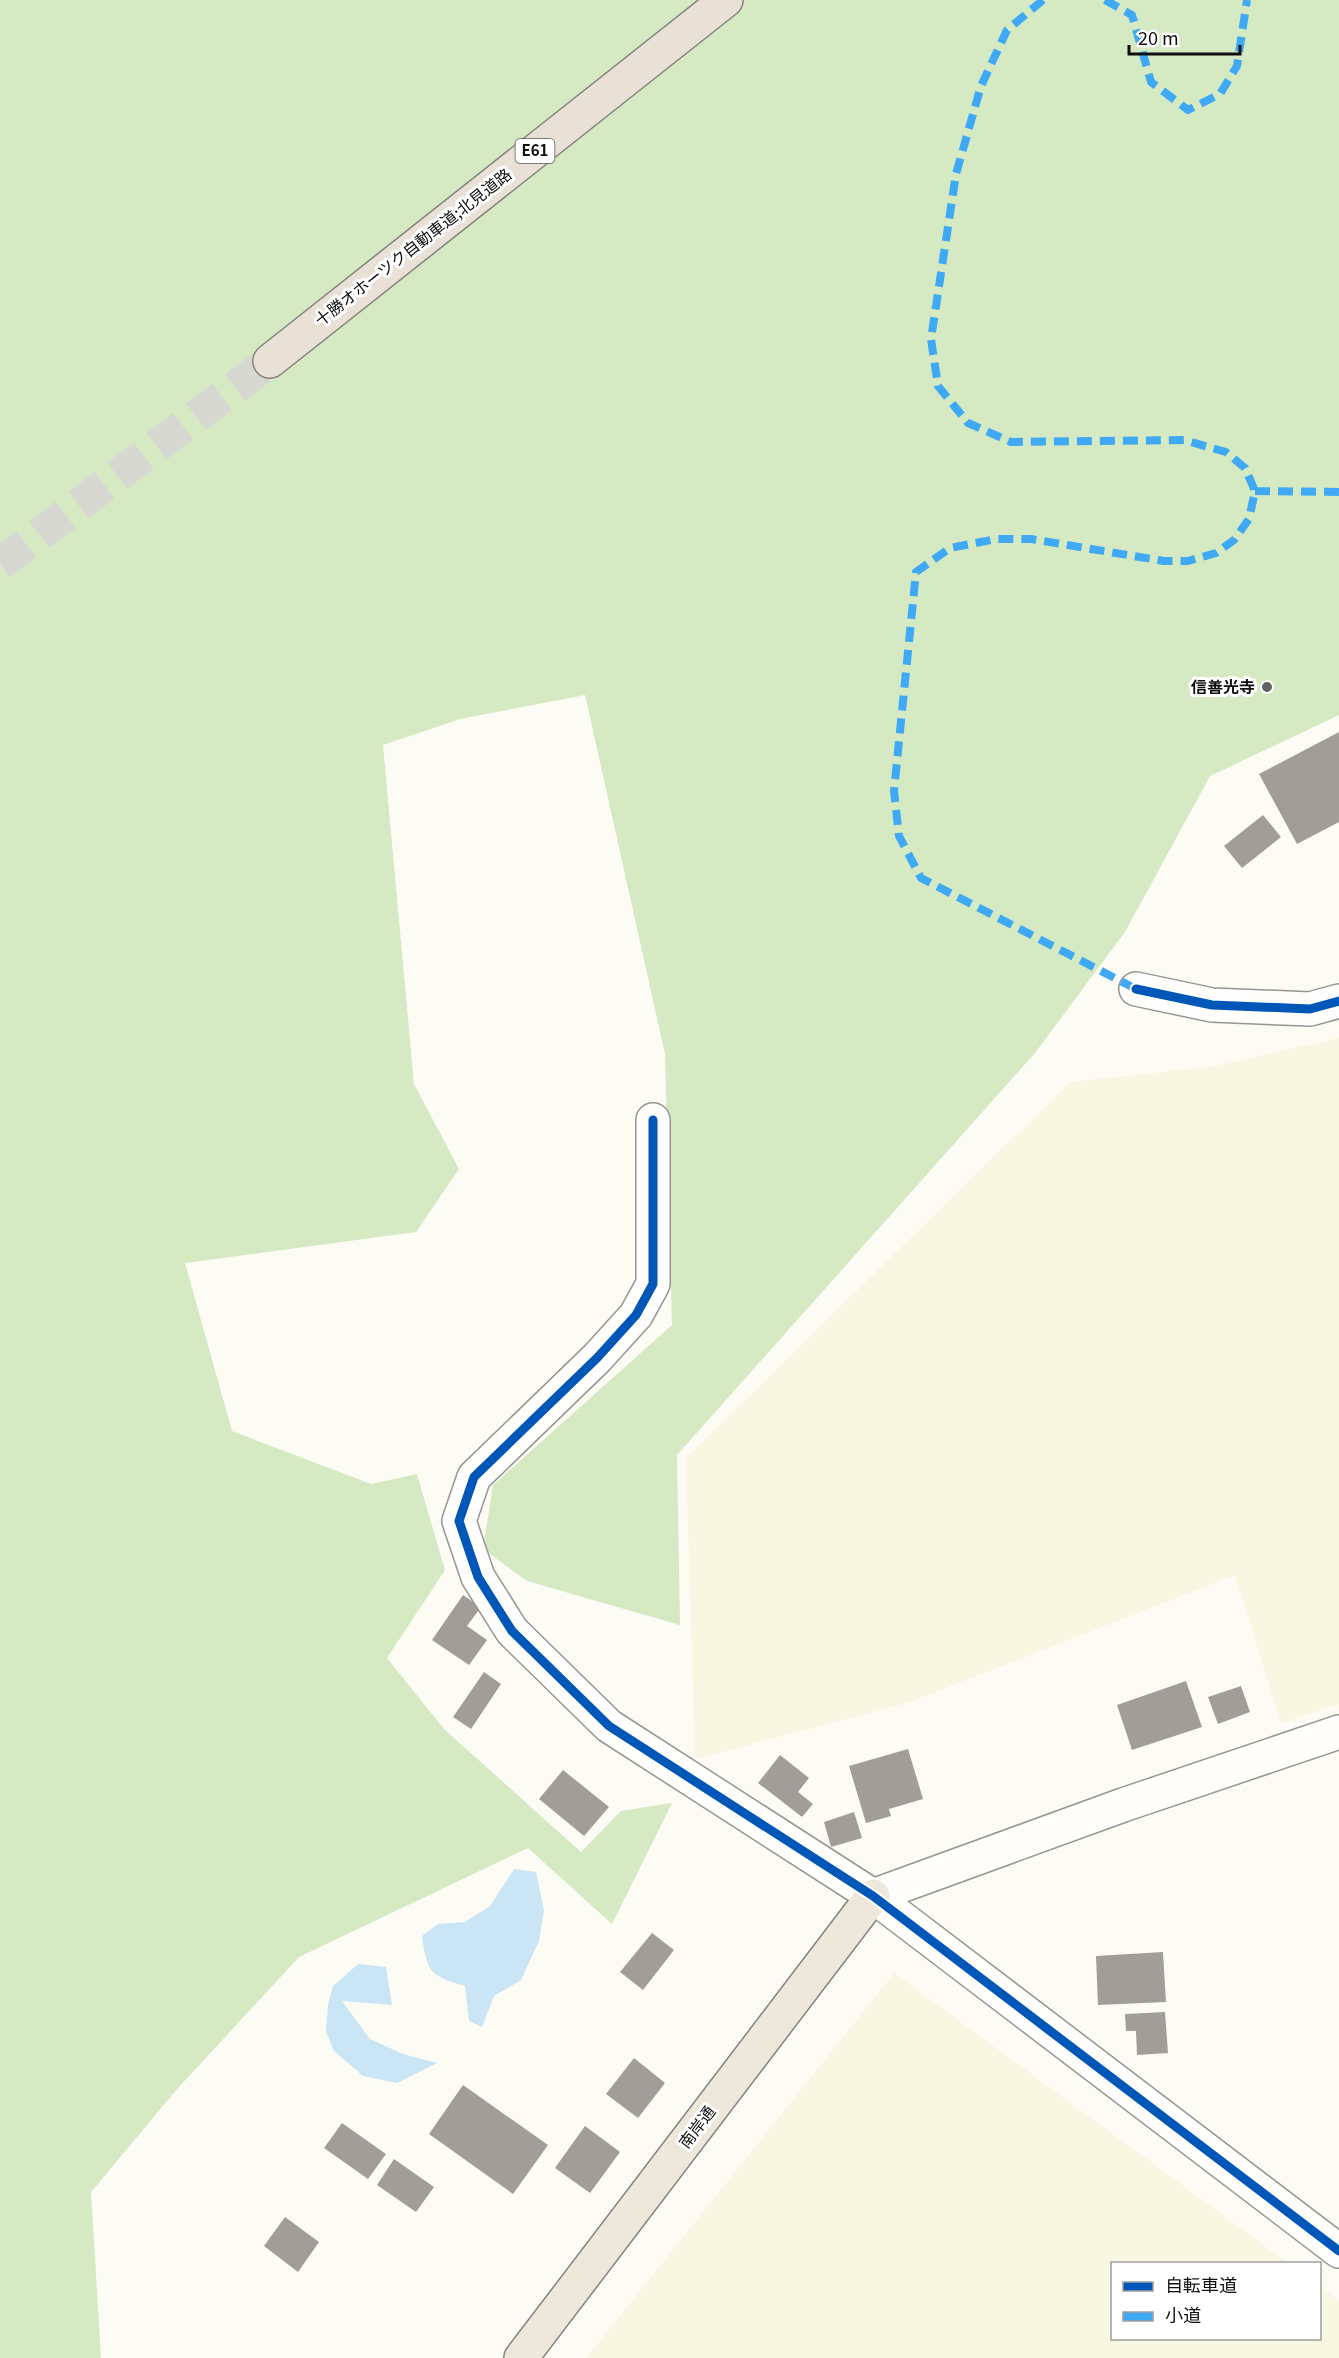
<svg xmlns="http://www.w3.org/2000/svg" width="1339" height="2358" font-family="Georgia,'Noto Sans JP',serif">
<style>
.farmland{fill:#f8f7e1}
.forest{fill:#d5e9c2}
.water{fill:#cae6f6}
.building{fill:#a09e99}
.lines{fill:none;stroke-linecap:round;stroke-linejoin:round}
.highway-tunnel{stroke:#d8d8d2;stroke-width:33;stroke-dasharray:33 16;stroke-linecap:butt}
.minor-casing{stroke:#969592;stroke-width:36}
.major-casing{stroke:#83837f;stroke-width:36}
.highway-casing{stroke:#83837f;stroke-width:36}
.minor{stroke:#fffefd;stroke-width:33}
.major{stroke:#ede8da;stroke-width:33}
.highway{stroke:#eae1d6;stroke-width:33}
.quiet{stroke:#3fa9f5;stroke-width:8;stroke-dasharray:15 8;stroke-linecap:butt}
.cycleway-casing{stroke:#fff;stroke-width:13}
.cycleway{stroke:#0057b8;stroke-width:9}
.poi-dot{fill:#62625f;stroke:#fff;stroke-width:2}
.labels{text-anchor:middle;stroke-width:6;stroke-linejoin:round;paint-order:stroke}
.shield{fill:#fff;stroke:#575757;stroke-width:1.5}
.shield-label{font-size:15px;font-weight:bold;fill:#0f0f0f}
.street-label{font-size:16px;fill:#0f0f0f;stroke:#fff}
.poi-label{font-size:16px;font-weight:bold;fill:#0f0f0f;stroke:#fff;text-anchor:end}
</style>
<rect width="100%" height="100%" fill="#fcfbf4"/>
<path class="farmland" d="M1339 1038V1704L1281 1723 1235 1575 907 1703 695 1759 686 1458 1070 1082 1211 1067Z
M894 1973 1288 2263 1112 2264V2338H1320V2287L1339 2301V2358H586Z"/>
<path class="forest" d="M0 0H1339V715L1210 776 1125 932 1035 1053 677 1455 680 1625 527 1581 483 1549 493 1485 672 1325 665 1054 585 695 460 719 383 745 414 1084 459 1169 416 1232 185 1263 232 1431 371 1484 417 1474 445 1570 387 1658 444 1729 581 1852 621 1811 672 1803 612 1924 528 1848 299 1957 178 2088 91 2192 101 2358H0Z"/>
<path class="water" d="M514 1869 536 1872 544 1910 539 1941 521 1980 494 1996 482 2027 469 2021 465 1986C430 1976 427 1972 422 1936L438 1924 465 1922 490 1906Z
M358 1964 386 1967 392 2005 342 2001 370 2039 403 2054 437 2063 397 2083 363 2076 334 2051 326 2032 328 2005 333 1986Z"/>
<path class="building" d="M1339 732V822L1297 844 1259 774Z
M1263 815 1281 837 1242 868 1224 846Z
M463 1595 481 1607 467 1626 487 1640 469 1665 432 1640Z
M484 1672 501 1684 471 1729 453 1717Z
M1186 1681 1202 1727 1132 1750 1117 1705Z
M1241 1686 1250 1712 1218 1724 1208 1697Z
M908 1749 923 1799 889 1809 891 1816 866 1823 849 1766Z
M780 1755 809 1778 798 1792 813 1804 802 1817 758 1783Z
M563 1770 609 1807 584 1836 539 1799Z
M854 1812 862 1838 831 1847 824 1822Z
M652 1933 674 1950 643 1990 620 1972Z
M1163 1952 1166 2002 1098 2005 1096 1956Z
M1165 2012 1168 2053 1137 2055 1136 2031H1126L1125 2014Z
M634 2058 665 2083 638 2118 606 2094Z
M463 2085 548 2145 513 2194 429 2134Z
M342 2123 386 2154 368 2179 324 2148Z
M585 2126 620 2152 590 2193 555 2168Z
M394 2159 434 2187 416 2212 377 2185Z
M285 2217 319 2242 298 2272 264 2246Z"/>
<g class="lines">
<path class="highway-tunnel" d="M0 564 270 361"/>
<defs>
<path id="minor" d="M1136 989 1212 1005 1310 1009 1339 1001
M653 1120V1284L636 1315 597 1358 474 1477 459 1521 478 1577 512 1631 609 1726 873 1896 1339 2251
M873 1896 1123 1805 1339 1732"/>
<path id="major" d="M521 2358 873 1896"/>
<path id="highway" d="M270 361 726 0"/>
</defs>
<use href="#minor" class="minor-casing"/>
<use href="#major" class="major-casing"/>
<use href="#highway" class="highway-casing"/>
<use href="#minor" class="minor"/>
<use href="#major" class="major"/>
<use href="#highway" class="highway"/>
<path class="quiet" d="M1043 0 1007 30 981 86 956 174 931 339 938 386 968 423 1011 442 1184 440 1226 452 1245 468 1255 491 1249 519 1234 540 1216 553 1188 561H1164L1031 539H996L950 548 916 572 894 791 899 836 921 878 1136 989
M1105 0 1132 15 1151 82 1188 110 1220 94 1237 66 1247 0
M1255 491 1339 492"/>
<defs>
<path id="cycleway" d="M1136 989 1212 1005 1310 1009 1339 1001
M653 1120V1284L636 1315 597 1358 474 1477 459 1521 478 1577 512 1631 609 1726 873 1896 1339 2251"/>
</defs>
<use href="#cycleway" class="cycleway-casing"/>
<use href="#cycleway" class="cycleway"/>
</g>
<circle class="poi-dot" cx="1267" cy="687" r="6"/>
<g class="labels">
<rect class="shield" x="515.5" y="139" width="39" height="24" rx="4.5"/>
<g class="shield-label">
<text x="535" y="156">E61</text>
</g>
<g class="street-label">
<text transform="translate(413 247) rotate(-38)" y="6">十勝オホーツク自動車道;北見道路</text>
<text transform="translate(697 2127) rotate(-53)" y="6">南岸通</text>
</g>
<g class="poi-label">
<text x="1255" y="693">信善光寺</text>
</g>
</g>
<rect x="1111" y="2262" width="210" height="78" fill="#ffffff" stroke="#9f9f9f" stroke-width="1.5"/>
<rect x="1123" y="2282" width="30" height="9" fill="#0057b8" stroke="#9f9f9f" stroke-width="1.5"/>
<text x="1165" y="2292" font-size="18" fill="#0f0f0f">自転車道</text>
<rect x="1123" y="2312" width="30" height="9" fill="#3fa9f5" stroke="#9f9f9f" stroke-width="1.5"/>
<text x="1165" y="2322" font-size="18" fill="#0f0f0f">小道</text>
<path d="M1129 45v9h111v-9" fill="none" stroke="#0f0f0f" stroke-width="3"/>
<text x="1138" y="45" font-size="18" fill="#0f0f0f" stroke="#ffffff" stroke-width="4.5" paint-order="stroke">20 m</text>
</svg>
